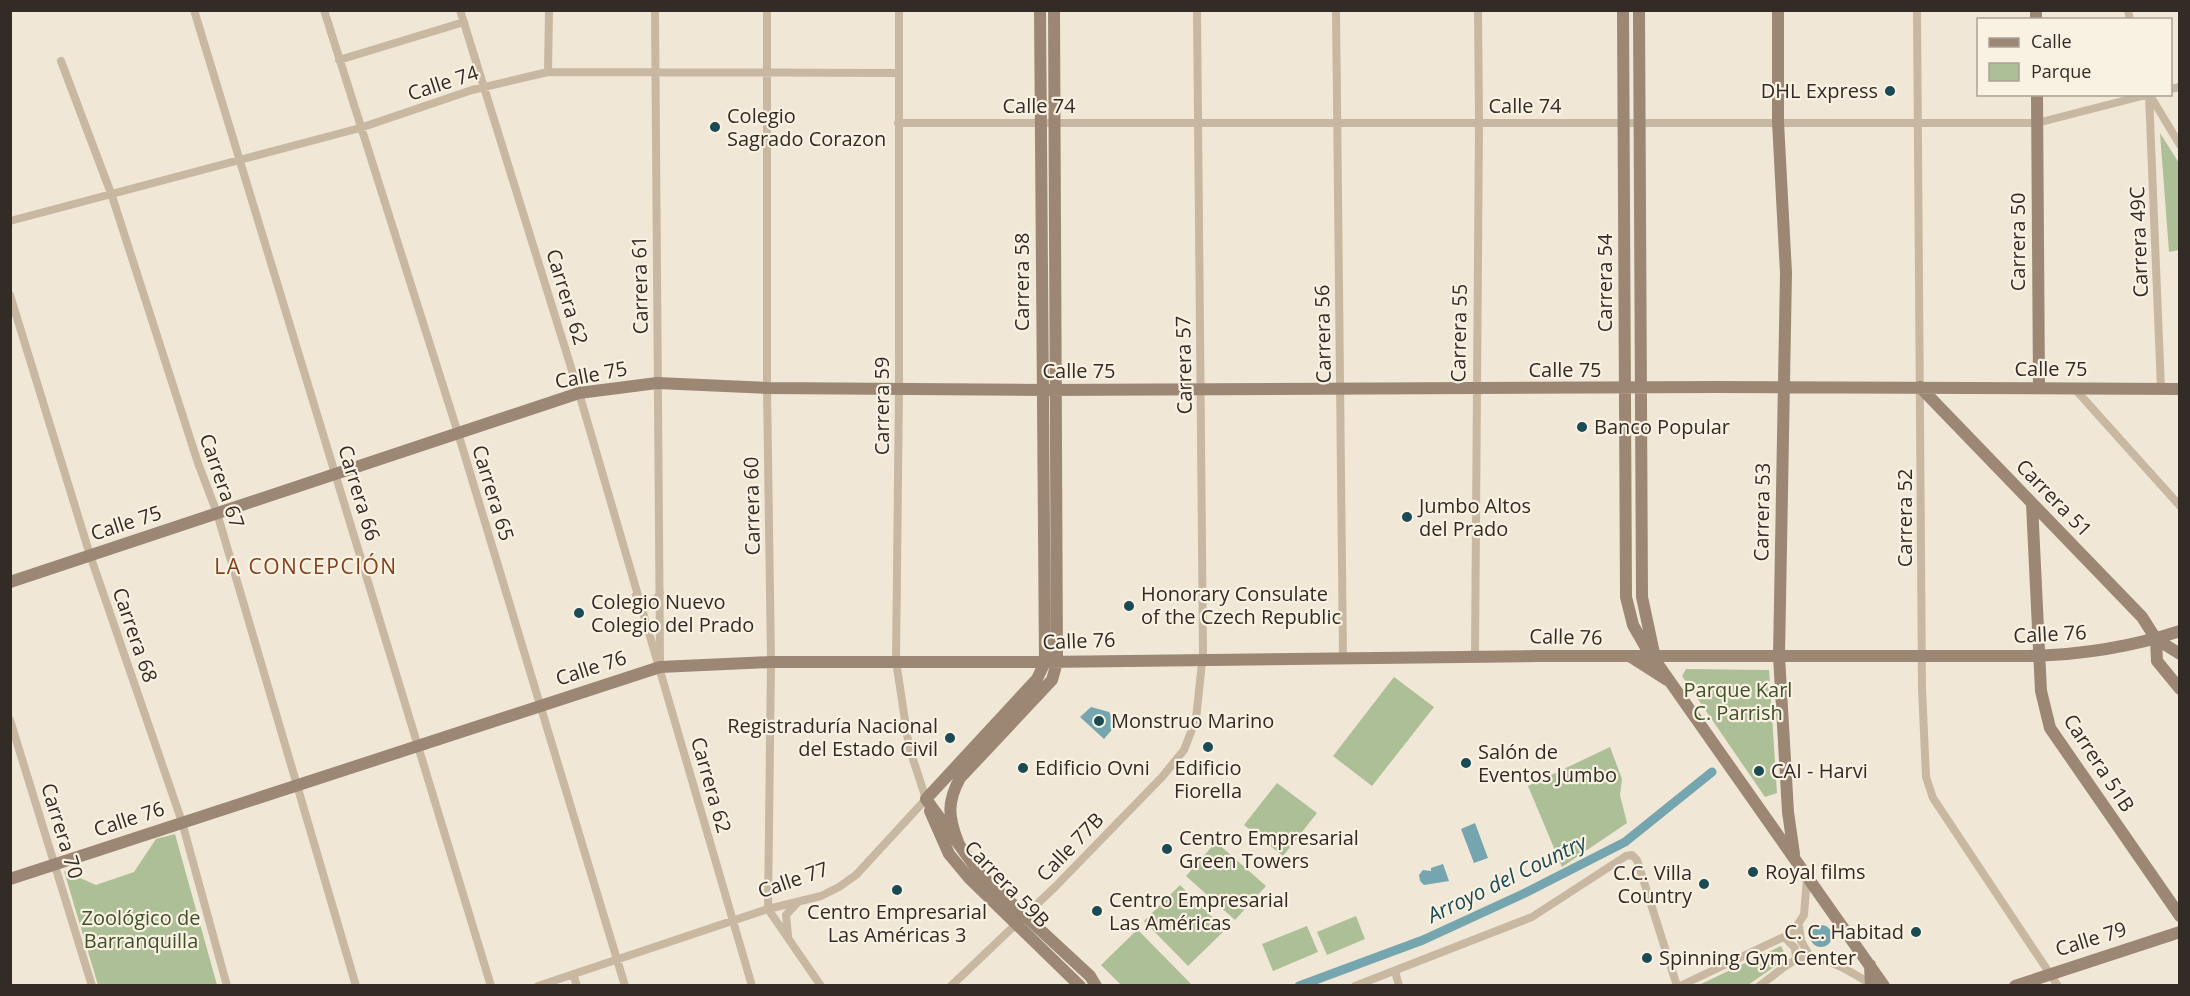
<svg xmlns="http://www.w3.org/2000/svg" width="2190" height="996" font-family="'Open Sans',sans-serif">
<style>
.green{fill:#adbf96}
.water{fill:#75a5ae}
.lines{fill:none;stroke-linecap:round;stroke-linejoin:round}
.canal{stroke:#75a5ae;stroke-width:9}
.street{stroke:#c8b8a2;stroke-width:8}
.secondary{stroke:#9c8774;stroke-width:12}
.poi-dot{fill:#1a4a54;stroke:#f9f1e2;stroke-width:2}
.labels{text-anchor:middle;stroke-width:4.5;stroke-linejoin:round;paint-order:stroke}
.street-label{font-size:20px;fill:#332b25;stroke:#f9f1e2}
.poi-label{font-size:20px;fill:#332b25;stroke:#f9f1e2;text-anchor:start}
.park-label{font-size:20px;fill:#3e5128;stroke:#f9f1e2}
.neighbourhood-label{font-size:21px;letter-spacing:1.5px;fill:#82401d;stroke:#f9f1e2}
.water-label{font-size:21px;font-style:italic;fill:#1a4a54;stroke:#f9f1e2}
</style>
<rect width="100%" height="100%" fill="#f1e7d6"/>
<path class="green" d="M2160 133 2179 163V250L2169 252Z
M1686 669 1769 670 1777 793 1765 797 1682 676Z
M1394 677 1434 707 1372 786 1333 756Z
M1610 747 1622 779 1620 795 1627 823 1562 867 1528 786Z
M1277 783 1317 813 1283 856 1244 825Z
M175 834 217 985H98L64 871 96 885 134 872 156 839Z
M1216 842 1266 886 1235 920 1186 876Z
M1180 885 1225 930 1188 966 1144 921Z
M1356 916 1365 939 1327 955 1317 932Z
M1307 926 1318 952 1273 971 1262 944Z
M1138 929V930L1192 985H1121L1101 965Z
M1781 946 1787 958 1748 985H1699Z"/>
<path class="water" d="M1091 707 1109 712 1116 725 1104 739 1080 717Z
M1475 823 1488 858 1474 863 1461 829Z
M1443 864 1449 881 1424 885 1420 881 1419 875 1423 870 1431 871V868Z
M1810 936a11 11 0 1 1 22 0a11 11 0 1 1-22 0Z"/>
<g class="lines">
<path class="canal" d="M1299 986 1423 940 1525 893 1625 842 1712 772"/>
<path class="street" d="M194 10 491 986
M324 10 458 433 625 986
M460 10 579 393 752 986
M655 10 660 660
M767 10V388L771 662 768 909 821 986
M1336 10 1343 658
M1917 10 1922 688 1926 777 1933 798 2058 986
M2128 10 2130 20
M339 60 464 22
M61 61 112 196 198 463 217 513 356 986
M548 72 549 10
M2170 89 2180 87
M2149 95 2161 389
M2151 97 2180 145
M898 123H2037L2150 94
M10 221 360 128 472 90 548 72 899 73
M10 295 90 555 182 822 227 986
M2074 388 2180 506
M636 595C644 605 654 605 660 593
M1475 656 1479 122 1478 10
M10 720 92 986
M1799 926 1801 941 1812 960
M788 936 786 915 797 903
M1785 938 1795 948 1796 960
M1395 971 1399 986
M573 974 577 986
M538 986 768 909 821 896 839 887 856 875 926 799 909 747 896 661 899 388V10
M951 986 1055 887 1162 777 1184 750 1196 719 1203 653 1197 10
M1355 986 1532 917 1626 856 1632 855 1637 860 1677 986
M1680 986 1792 933 1804 915 1807 878
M1759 986C1771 978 1782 967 1794 961 1817 950 1850 971 1869 983"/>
<path class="secondary" d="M1623 10 1626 597 1633 625 1645 646 1884 986
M1639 10 1642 597 1654 653
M1778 10V122L1786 273 1779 656 1788 812 1794 854
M2036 10V20
M2037 94 2039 388
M1920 387 2142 617 2156 639 2180 654
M2032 504 2041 691 2050 728 2180 916
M10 582 579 393 657 383 767 388 1043 390 1716 387 2180 389
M2156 639 2157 661 2180 689
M1631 657 1667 680
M926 799 1037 679 1045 662 1040 10
M926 799 981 875 1090 976 1096 986
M930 811 949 854 969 878 1080 986
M958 842C948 817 947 802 960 778L1052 680 1057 662 1054 10
M10 879 660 667 771 662H1045L1538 656H2028C2079 655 2131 647 2180 631
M1870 965 1871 986
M2015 986 2180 932"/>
</g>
<g class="poi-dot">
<circle cx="1890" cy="91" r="6"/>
<circle cx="715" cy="127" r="6"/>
<circle cx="1582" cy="427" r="6"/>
<circle cx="1407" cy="517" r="6"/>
<circle cx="1129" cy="606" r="6"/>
<circle cx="579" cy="613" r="6"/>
<circle cx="1099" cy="721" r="6"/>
<circle cx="950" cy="738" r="6"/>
<circle cx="1208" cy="747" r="6"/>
<circle cx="1466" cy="763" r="6"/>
<circle cx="1023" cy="768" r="6"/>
<circle cx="1759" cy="771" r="6"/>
<circle cx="1167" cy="849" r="6"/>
<circle cx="1753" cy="872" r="6"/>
<circle cx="1704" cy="884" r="6"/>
<circle cx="897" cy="890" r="6"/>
<circle cx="1097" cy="911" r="6"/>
<circle cx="1916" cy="932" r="6"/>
<circle cx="1647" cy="958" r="6"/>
</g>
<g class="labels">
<g class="street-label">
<text transform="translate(443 83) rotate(-18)" y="7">Calle 74</text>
<text x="1039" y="113">Calle 74</text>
<text x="1525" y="113">Calle 74</text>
<text transform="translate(2018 242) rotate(-90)" y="7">Carrera 50</text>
<text transform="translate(2139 242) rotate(-92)" y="7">Carrera 49C</text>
<text transform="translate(1022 282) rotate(-90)" y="7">Carrera 58</text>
<text transform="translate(1605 283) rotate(-90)" y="7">Carrera 54</text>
<text transform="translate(640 285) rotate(-91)" y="7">Carrera 61</text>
<text transform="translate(567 297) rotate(73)" y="7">Carrera 62</text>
<text transform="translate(1459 333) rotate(-89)" y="7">Carrera 55</text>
<text transform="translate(1323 334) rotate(-91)" y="7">Carrera 56</text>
<text transform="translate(1184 365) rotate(-91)" y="7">Carrera 57</text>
<text x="2051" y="376">Calle 75</text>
<text x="1565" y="377">Calle 75</text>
<text x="1079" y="378">Calle 75</text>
<text transform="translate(591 375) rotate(-11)" y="7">Calle 75</text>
<text transform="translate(882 406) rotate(-90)" y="7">Carrera 59</text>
<text transform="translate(222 481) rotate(71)" y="7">Carrera 67</text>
<text transform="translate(359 493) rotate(73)" y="7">Carrera 66</text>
<text transform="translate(493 493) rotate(73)" y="7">Carrera 65</text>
<text transform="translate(2054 498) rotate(46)" y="7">Carrera 51</text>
<text transform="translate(752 506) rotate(-91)" y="7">Carrera 60</text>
<text transform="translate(1762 512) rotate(-89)" y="7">Carrera 53</text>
<text transform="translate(1905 518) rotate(-90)" y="7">Carrera 52</text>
<text transform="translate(126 523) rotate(-18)" y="7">Calle 75</text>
<text transform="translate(2050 634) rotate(-3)" y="7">Calle 76</text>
<text transform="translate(135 635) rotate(71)" y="7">Carrera 68</text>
<text transform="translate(1566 637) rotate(1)" y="7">Calle 76</text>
<text transform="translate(1079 641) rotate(-2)" y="7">Calle 76</text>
<text transform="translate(591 668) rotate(-18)" y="7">Calle 76</text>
<text transform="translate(2099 763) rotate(57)" y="7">Carrera 51B</text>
<text transform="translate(711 785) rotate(74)" y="7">Carrera 62</text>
<text transform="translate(129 819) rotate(-18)" y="7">Calle 76</text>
<text transform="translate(62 831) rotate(73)" y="7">Carrera 70</text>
<text transform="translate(1070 847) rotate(-46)" y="7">Calle 77B</text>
<text transform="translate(793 880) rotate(-19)" y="7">Calle 77</text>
<text transform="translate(1007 884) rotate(46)" y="7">Carrera 59B</text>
<text transform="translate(2091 939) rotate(-17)" y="7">Calle 79</text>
</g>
<g class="poi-label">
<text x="1878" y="98" text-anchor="end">DHL Express</text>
<text x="727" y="123">Colegio<tspan x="727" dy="23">Sagrado Corazon</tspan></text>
<text x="1594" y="434">Banco Popular</text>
<text x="1419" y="513">Jumbo Altos<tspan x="1419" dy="23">del Prado</tspan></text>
<text x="1141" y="601">Honorary Consulate<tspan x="1141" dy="23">of the Czech Republic</tspan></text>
<text x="591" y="609">Colegio Nuevo<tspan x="591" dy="23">Colegio del Prado</tspan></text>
<text x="1111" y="728">Monstruo Marino</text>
<text x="938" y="733" text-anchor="end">Registraduría Nacional<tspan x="938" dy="23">del Estado Civil</tspan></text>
<text x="1478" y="759">Salón de<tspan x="1478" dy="23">Eventos Jumbo</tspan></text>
<text x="1035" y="775">Edificio Ovni</text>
<text x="1208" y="775" text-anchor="middle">Edificio<tspan x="1208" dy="23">Fiorella</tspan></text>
<text x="1771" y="778">CAI - Harvi</text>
<text x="1179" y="845">Centro Empresarial<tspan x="1179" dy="23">Green Towers</tspan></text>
<text x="1765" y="879">Royal films</text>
<text x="1692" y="880" text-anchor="end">C.C. Villa<tspan x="1692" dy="23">Country</tspan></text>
<text x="1109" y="907">Centro Empresarial<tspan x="1109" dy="23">Las Américas</tspan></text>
<text x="897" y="919" text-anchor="middle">Centro Empresarial<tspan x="897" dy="23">Las Américas 3</tspan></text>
<text x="1904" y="939" text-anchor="end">C. C. Habitad</text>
<text x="1659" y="965">Spinning Gym Center</text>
</g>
<g class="park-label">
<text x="1738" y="697">Parque Karl<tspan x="1738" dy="23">C. Parrish</tspan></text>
<text x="141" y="925">Zoológico de<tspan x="141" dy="23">Barranquilla</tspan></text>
</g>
<g class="neighbourhood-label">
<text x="306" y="574">LA CONCEPCIÓN</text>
</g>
<g class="water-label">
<text transform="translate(1507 879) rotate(-26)" y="7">Arroyo del Country</text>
</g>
</g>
<rect width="2190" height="996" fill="none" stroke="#332b25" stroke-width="24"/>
<rect x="1977" y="18" width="195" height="78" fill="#f9f1e2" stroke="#aaa296" stroke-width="1.5"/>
<rect x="1989" y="38" width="30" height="9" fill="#9c8774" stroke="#aaa296" stroke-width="1.5"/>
<text x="2031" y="48" font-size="18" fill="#332b25">Calle</text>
<rect x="1989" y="63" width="30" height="18" fill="#adbf96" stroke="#aaa296" stroke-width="1.5"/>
<text x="2031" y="78" font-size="18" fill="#332b25">Parque</text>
</svg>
